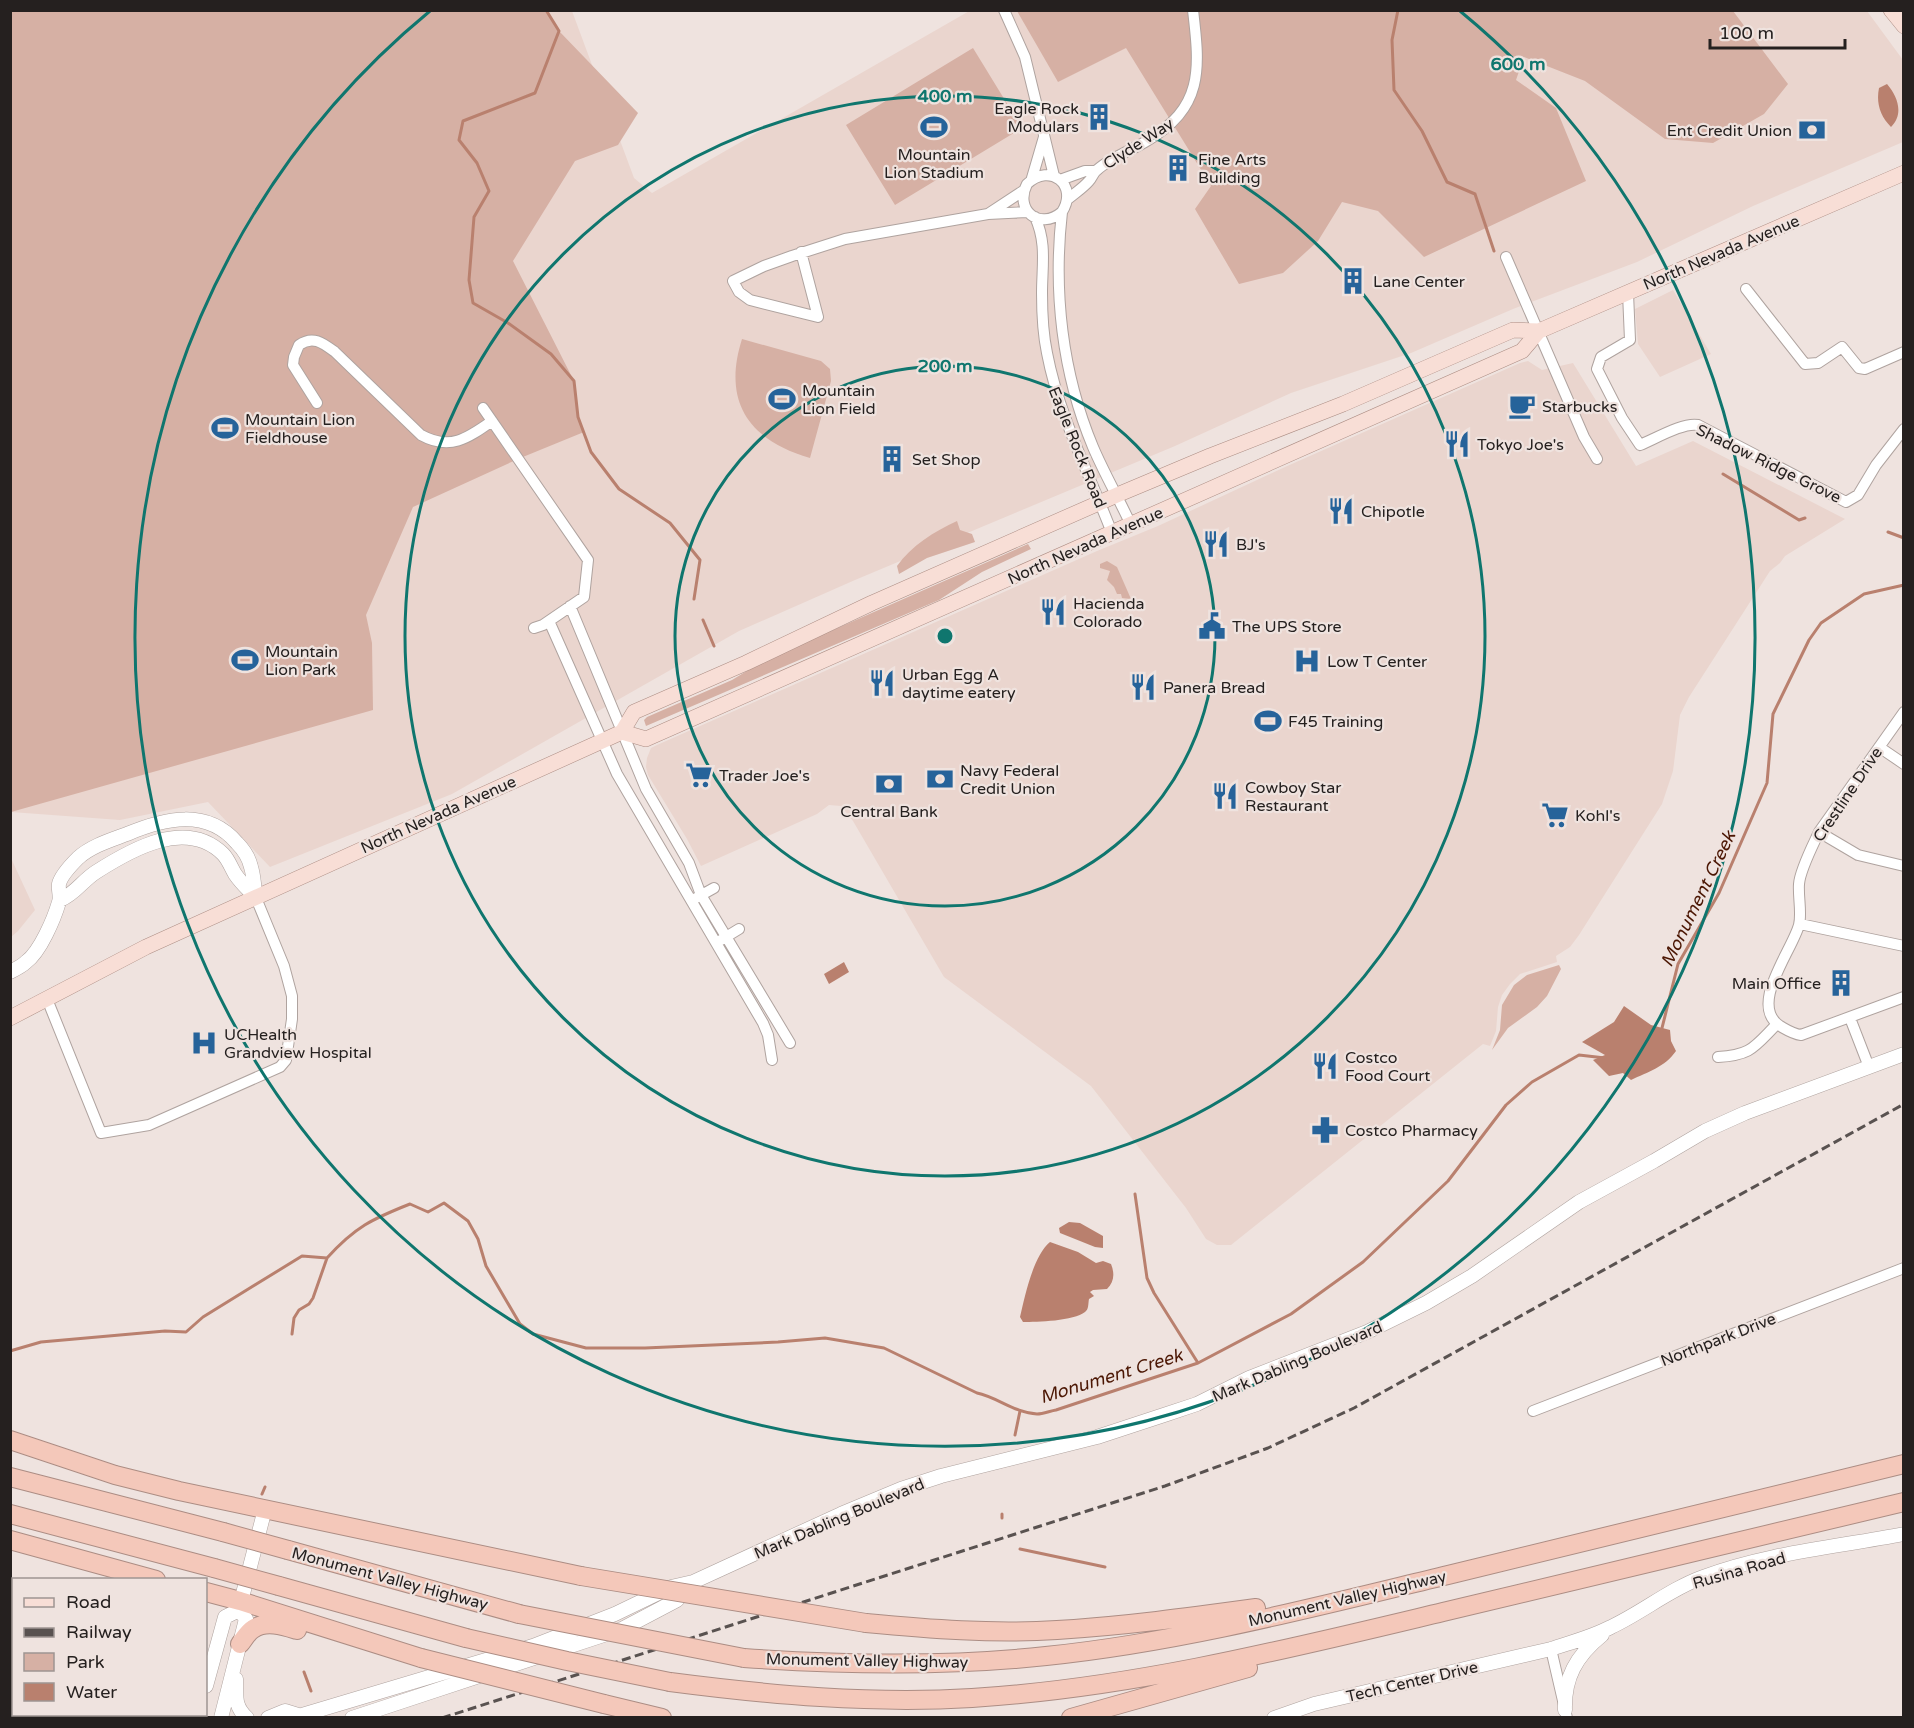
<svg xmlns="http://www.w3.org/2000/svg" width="1914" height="1728" font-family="'Varela Round',sans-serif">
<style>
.built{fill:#ead5ce}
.green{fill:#d6b0a4}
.water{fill:#b9806e}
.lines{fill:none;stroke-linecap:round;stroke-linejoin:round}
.stream{stroke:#b9806e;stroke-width:3}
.street-casing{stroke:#afa39f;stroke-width:12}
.secondary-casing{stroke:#afa39f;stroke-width:15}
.primary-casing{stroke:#ac8d84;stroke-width:16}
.highway-casing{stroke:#ac8d84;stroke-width:20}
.street{stroke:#fff;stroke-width:10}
.secondary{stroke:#fff;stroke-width:14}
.primary{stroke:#f8ded6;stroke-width:15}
.highway{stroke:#f4c8ba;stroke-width:18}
.rail{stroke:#595250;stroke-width:3;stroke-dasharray:9 4.5;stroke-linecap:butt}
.highway-bridge-casing{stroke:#ac8d84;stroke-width:20;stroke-linecap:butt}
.highway-bridge{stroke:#f4c8ba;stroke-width:18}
.ring{fill:none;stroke:#0f766e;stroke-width:3}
.labels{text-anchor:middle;stroke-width:4.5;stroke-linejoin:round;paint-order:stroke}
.poi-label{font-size:16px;fill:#25201f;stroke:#efe3df;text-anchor:start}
.street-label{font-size:16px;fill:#25201f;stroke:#efe3df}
.water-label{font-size:18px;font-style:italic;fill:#4b1603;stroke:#efe3df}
.centre{fill:#0f766e;stroke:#efe3df;stroke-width:3}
.ring-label{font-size:18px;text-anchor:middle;font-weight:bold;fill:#0f766e;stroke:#efe3df;stroke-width:4.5;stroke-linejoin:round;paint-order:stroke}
</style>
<rect width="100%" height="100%" fill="#efe3df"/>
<path class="built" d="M971 10 1867 11 1903 60V142L1753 206 1637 262 1513 309 1411 353 1291 393 1175 446 855 580 739 631 452 794 270 867 208 802 120 820 11 812 10 11H572L634 178 652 193Z
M1673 290 1711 354 1660 377 1638 344 1635 309Z
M1528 361 1542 370 1573 363 1636 466 1693 441 1845 519 1785 556 1780 563 1770 571 1689 697 1680 715 1673 771 1662 804 1579 935 1570 947 1556 956 1557 962 1520 974 1510 984 1502 995 1498 1007 1496 1031 1490 1046 1483 1044 1231 1245H1217L1206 1239 1186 1208 1091 1086 944 977 853 821 841 806 829 805 817 814 701 866 687 839 648 775 646 767 647 758 651 748 657 745 1097 551 1158 526 1285 467 1520 363Z
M10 856 35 910 18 931 11 937Z"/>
<path class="green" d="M11 11H546L559 31 638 113 618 145 575 161 513 261 574 381 578 417 584 432 518 459 413 507 366 615 372 643 373 710 11 812Z
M1017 11H1733L1788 84 1764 114 1713 143 1665 139 1585 81 1524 57 1516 80 1556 108 1586 181 1424 257 1378 211 1342 202 1318 241 1283 273 1239 284 1195 209 1211 186 1126 48 1058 82Z
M973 48 1022 128 895 205 846 125Z
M742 339 821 361 830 369 831 381 810 458C749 440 722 402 742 339Z
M957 521 960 530 972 534 975 542 927 558 899 574 897 566C911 546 935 531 957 521Z
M1028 544 1031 549 982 572 939 600 646 726 644 720 647 717 732 680 765 660Z
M1107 561 1117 567 1131 599 1122 598 1121 594H1117L1114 587 1107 580 1110 571 1100 568V564Z
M1559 965 1561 969 1547 996 1537 1007 1508 1028 1492 1050 1500 1030 1502 1005 1514 985 1527 975Z"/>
<path class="water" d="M1887 84C1898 97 1904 114 1891 127 1880 116 1876 103 1879 88Z
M844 962 849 972 829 984 824 974Z
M1624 1006 1651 1025 1670 1030 1671 1041 1676 1051C1665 1067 1648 1072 1631 1080L1623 1073 1609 1076 1593 1060 1605 1055 1582 1042 1614 1022Z
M1069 1222 1080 1223 1103 1236V1248L1095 1247 1060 1233 1059 1228Z
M1050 1242 1078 1252 1096 1263 1103 1261 1111 1264C1115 1274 1114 1282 1107 1289L1093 1290 1090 1292 1094 1296 1089 1299C1088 1304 1089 1309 1085 1312 1074 1321 1037 1322 1023 1322L1020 1317C1025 1296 1033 1256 1050 1242Z"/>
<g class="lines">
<path class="stream" d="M546 10 559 31 535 93 463 121 459 140 477 163 489 191 474 217 469 280 473 303 508 323 551 354 574 381 578 417 591 452 619 489 670 523 700 560 694 599
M1398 10 1392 40 1394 90 1422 131 1447 182 1475 194 1494 251
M1723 474 1799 520 1805 518
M1888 532 1904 538
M703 620 714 646
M1661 1032 1678 964 1719 893 1767 783 1773 714 1809 640 1821 623 1864 594 1904 585
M1135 1194 1147 1278 1154 1293 1198 1363
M292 1334 294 1318 299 1310 309 1304 313 1298 327 1258
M10 1351 41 1342 165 1331 186 1332 203 1317 302 1256 327 1258C355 1227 372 1219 410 1204L428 1212 444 1203 468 1221 478 1239 486 1266 520 1324 533 1334 586 1348H645L778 1342 825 1338 884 1348 977 1393C997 1397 1015 1413 1037 1414 1043 1414 1050 1411 1056 1410L1198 1363 1291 1314 1363 1262 1448 1181 1506 1105 1532 1082 1579 1055 1605 1058
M1015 1435 1020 1411
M262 1494 265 1487
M1002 1518V1514
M1020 1549 1105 1567
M304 1672 311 1691"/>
<defs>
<path id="street" d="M1004 10 1025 57 1054 176
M1032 178 1044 137
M1060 180 1085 171H1096
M1068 199C1075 193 1083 188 1089 181 1092 178 1093 173 1097 170 1110 158 1130 151 1145 142 1204 108 1200 70 1193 10
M1062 212C1039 231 1014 210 1027 184 1050 162 1079 185 1062 212 1053 291 1062 373 1093 447 1104 473 1119 499 1131 525
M988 214 1023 191
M1035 217C1047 243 1042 266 1042 293 1042 313 1043 334 1047 353 1059 416 1089 473 1112 533
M801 252 818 317 750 300 739 292 733 281 764 266 792 256 845 239 988 214 1028 212
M1506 257 1584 437 1597 459
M1746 289 1805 364 1818 363 1842 347 1859 368 1865 369 1904 352
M1628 293 1630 340 1601 357 1597 369 1622 418 1640 445C1655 439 1683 422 1698 425L1846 502 1858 495 1876 465 1904 429
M317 403 293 365 294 357 299 345C313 335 323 343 335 352L421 435C450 451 468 438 492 421
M483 408 588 560 584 597 543 625 534 628
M570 606 646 789 689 863 701 895 790 1043
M549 621 617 774 763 1023 768 1035 772 1060
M1904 712 1819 832C1813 845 1800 870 1799 884 1798 897 1802 913 1799 925 1792 951 1748 1005 1780 1026 1787 1030 1793 1034 1801 1035L1904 997
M1879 747 1904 764
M1819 832 1858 855 1904 866
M696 898 714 888
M1800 924 1904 946
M721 940 739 929
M47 999 101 1133 149 1125 280 1067 286 1060 292 1019V996L284 966 256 898
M1850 1018 1869 1067
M1718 1057C1752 1055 1754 1047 1777 1024
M1533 1411 1904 1268
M1551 1649 1567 1718"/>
<path id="secondary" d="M60 900C75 894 82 881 96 872 132 849 186 818 223 854 228 859 231 867 235 874 241 883 249 890 256 898
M10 972C16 969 22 966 26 962 40 952 54 919 59 902 61 896 58 890 59 884 61 875 72 864 78 858 91 846 111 840 127 834 165 818 207 808 237 843 243 849 249 858 251 867 254 876 254 888 256 898
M239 1609 265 1509
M236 1679C237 1695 233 1705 247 1718
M206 1686 225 1617 239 1610
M1565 1710C1564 1678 1576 1656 1602 1635
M198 1718V1714
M221 1718 246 1619 239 1610
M268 1718 285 1711 298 1715
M292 1718 533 1646 615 1614 671 1587 693 1582 841 1514 901 1489 941 1476 1097 1437 1167 1414 1197 1404 1249 1378 1367 1332 1426 1303 1472 1276 1579 1202 1654 1161 1705 1131 1745 1113 1904 1054
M352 1718 622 1629 677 1600 689 1587
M1274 1718 1314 1704 1551 1649C1572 1642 1592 1637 1611 1627 1643 1612 1670 1589 1703 1577 1767 1553 1837 1547 1904 1534"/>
<path id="primary" d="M1891 10 1904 26
M622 732 646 739 1522 351 1539 331 1904 173
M10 1018 146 947 622 732 634 712 746 663 872 603 1117 495 1210 456 1343 404 1513 330 1539 331"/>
<path id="highway" d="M10 1440 115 1475 179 1491 581 1576
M10 1477 223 1532
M10 1514 214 1568
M10 1540 156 1580
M288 1550 519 1614
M279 1586 466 1638
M206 1592 240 1601 421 1658
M866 1623C929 1629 993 1634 1057 1630 1124 1626 1190 1617 1256 1608
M240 1644C244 1639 248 1632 253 1629 266 1620 284 1626 297 1630
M744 1658C845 1665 946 1667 1046 1656 1182 1642 1315 1607 1448 1575 1600 1538 1752 1501 1904 1464
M670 1682C770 1695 871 1704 972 1698 1132 1688 1288 1649 1443 1612 1597 1575 1750 1539 1904 1502
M604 1704 662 1718
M1071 1718 1248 1668"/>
</defs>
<use href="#street" class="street-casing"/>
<use href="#secondary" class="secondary-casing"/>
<use href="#primary" class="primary-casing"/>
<use href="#highway" class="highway-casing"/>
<use href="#street" class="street"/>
<use href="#secondary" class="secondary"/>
<use href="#primary" class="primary"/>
<use href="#highway" class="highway"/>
<path class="rail" d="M442 1718 1165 1486 1268 1448 1354 1408 1904 1104"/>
<defs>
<path id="highway-bridge" d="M223 1532 288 1550
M214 1568 279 1586
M581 1576 866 1623
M519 1614 744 1658
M466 1638 567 1661 670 1682
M421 1658 604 1704"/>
</defs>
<use href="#highway-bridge" class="highway-bridge-casing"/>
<use href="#highway-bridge" class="highway-bridge"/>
</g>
<g class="ring">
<circle cx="945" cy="636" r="270"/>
<circle cx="945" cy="636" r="540"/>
<path d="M1460 11A810 810 0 1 1 430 11"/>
</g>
<defs>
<symbol id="building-bare" viewBox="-9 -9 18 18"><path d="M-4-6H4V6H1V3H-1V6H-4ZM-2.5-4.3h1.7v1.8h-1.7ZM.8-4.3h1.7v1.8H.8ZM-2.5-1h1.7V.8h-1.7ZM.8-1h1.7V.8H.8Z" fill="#26639a" stroke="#efe3df" stroke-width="2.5" paint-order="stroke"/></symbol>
<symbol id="stadium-bare" viewBox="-9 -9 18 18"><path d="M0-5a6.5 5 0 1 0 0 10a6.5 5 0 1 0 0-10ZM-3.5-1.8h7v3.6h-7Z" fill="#26639a" stroke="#efe3df" stroke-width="2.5" paint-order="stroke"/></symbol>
<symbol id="bank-bare" viewBox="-9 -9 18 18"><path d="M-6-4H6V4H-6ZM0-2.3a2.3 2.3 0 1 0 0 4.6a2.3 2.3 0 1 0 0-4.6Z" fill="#26639a" stroke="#efe3df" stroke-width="2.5" paint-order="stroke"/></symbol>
<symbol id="cafe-bare" viewBox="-9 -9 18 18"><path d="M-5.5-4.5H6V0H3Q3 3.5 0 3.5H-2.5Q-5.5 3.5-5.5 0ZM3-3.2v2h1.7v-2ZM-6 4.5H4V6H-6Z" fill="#26639a" stroke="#efe3df" stroke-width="2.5" paint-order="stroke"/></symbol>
<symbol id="restaurant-bare" viewBox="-9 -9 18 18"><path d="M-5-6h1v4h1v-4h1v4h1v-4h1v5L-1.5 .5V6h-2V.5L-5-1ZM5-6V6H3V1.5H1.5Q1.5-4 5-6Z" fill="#26639a" stroke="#efe3df" stroke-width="2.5" paint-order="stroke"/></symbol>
<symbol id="civic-bare" viewBox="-9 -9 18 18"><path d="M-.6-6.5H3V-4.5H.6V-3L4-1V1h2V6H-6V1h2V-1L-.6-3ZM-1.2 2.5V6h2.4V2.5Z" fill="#26639a" stroke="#efe3df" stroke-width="2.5" paint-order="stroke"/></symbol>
<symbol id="hospital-bare" viewBox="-9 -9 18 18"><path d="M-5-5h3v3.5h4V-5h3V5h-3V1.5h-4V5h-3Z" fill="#26639a" stroke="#efe3df" stroke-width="2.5" paint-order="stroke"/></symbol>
<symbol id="supermarket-bare" viewBox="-9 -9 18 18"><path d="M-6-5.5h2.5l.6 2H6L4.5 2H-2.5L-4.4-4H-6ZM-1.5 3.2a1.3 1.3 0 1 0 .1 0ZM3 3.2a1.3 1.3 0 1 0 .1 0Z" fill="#26639a" stroke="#efe3df" stroke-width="2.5" paint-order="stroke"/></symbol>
<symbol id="pharmacy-bare" viewBox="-9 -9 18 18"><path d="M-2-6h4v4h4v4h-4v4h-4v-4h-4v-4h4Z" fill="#26639a" stroke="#efe3df" stroke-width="2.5" paint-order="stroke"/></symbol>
</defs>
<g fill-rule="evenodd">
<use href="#building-bare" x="1080" y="98" width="38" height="38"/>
<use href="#stadium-bare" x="915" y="108" width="38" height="38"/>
<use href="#bank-bare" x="1793" y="111" width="38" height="38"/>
<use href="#building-bare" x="1159" y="149" width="38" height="38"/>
<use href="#building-bare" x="1334" y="262" width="38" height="38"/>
<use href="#stadium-bare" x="763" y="380" width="38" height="38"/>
<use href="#cafe-bare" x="1503" y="387" width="38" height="38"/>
<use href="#stadium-bare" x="206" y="409" width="38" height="38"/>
<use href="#restaurant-bare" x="1438" y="425" width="38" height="38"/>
<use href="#building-bare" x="873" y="440" width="38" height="38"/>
<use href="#restaurant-bare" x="1322" y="492" width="38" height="38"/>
<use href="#restaurant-bare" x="1197" y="525" width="38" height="38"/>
<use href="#restaurant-bare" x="1034" y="593" width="38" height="38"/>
<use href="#civic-bare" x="1193" y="607" width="38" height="38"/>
<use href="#stadium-bare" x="226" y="641" width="38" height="38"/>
<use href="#hospital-bare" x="1288" y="642" width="38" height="38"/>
<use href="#restaurant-bare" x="863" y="664" width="38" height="38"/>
<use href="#restaurant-bare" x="1124" y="668" width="38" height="38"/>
<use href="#stadium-bare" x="1249" y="702" width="38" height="38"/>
<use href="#supermarket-bare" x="680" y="756" width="38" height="38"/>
<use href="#bank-bare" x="921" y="760" width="38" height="38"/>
<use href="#bank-bare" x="870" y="765" width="38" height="38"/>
<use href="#restaurant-bare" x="1206" y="777" width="38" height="38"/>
<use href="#supermarket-bare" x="1536" y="796" width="38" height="38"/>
<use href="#building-bare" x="1822" y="964" width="38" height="38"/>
<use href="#hospital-bare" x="185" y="1024" width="38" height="38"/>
<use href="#restaurant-bare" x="1306" y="1047" width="38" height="38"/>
<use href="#pharmacy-bare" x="1306" y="1111" width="38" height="38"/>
</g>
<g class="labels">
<g class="poi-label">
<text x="1079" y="114" text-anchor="end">Eagle Rock<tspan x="1079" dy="18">Modulars</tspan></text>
<text x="1792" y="136" text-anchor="end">Ent Credit Union</text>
<text x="934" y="160" text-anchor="middle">Mountain<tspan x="934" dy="18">Lion Stadium</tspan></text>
<text x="1198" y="165">Fine Arts<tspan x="1198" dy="18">Building</tspan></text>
<text x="1373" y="287">Lane Center</text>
<text x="802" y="396">Mountain<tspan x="802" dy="18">Lion Field</tspan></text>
<text x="1542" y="412">Starbucks</text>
<text x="245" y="425">Mountain Lion<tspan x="245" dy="18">Fieldhouse</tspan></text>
<text x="1477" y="450">Tokyo Joe's</text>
<text x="912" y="465">Set Shop</text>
<text x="1361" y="517">Chipotle</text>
<text x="1236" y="550">BJ's</text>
<text x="1073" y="609">Hacienda<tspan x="1073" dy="18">Colorado</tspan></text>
<text x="1232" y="632">The UPS Store</text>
<text x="265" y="657">Mountain<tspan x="265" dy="18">Lion Park</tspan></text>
<text x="1327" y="667">Low T Center</text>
<text x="902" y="680">Urban Egg A<tspan x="902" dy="18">daytime eatery</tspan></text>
<text x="1163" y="693">Panera Bread</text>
<text x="1288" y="727">F45 Training</text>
<text x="960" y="776">Navy Federal<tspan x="960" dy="18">Credit Union</tspan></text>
<text x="719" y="781">Trader Joe's</text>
<text x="1245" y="793">Cowboy Star<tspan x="1245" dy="18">Restaurant</tspan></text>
<text x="889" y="817" text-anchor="middle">Central Bank</text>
<text x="1575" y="821">Kohl's</text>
<text x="1821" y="989" text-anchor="end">Main Office</text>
<text x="224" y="1040">UCHealth<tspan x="224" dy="18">Grandview Hospital</tspan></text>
<text x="1345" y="1063">Costco<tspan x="1345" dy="18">Food Court</tspan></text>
<text x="1345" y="1136">Costco Pharmacy</text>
</g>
<g class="street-label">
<text transform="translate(1138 143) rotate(-33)" y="6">Clyde Way</text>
<text transform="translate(1721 252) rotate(-23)" y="6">North Nevada Avenue</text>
<text transform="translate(1078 447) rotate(68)" y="6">Eagle Rock Road</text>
<text transform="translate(1769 463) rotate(26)" y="6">Shadow Ridge Grove</text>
<text transform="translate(1085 545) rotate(-24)" y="6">North Nevada Avenue</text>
<text transform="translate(1847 794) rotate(-56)" y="6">Crestline Drive</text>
<text transform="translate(438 814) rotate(-24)" y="6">North Nevada Avenue</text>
<text transform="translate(1718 1339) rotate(-21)" y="6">Northpark Drive</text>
<text transform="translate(1297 1361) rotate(-23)" y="6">Mark Dabling Boulevard</text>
<text transform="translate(839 1518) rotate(-23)" y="6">Mark Dabling Boulevard</text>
<text transform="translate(1739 1570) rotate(-16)" y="6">Rusina Road</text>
<text transform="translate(390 1578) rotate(15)" y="6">Monument Valley Highway</text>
<text transform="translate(1347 1598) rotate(-13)" y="6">Monument Valley Highway</text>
<text transform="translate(867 1660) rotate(1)" y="6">Monument Valley Highway</text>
<text transform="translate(1412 1681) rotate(-13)" y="6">Tech Center Drive</text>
</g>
<g class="water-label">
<text transform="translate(1698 899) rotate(-64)" y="6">Monument Creek</text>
<text transform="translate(1111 1376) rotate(-17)" y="6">Monument Creek</text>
</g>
</g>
<circle cx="945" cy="636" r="9" class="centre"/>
<g class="ring-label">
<text x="1518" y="70">600 m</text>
<text x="945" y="102">400 m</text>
<text x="945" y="372">200 m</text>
</g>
<rect width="1914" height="1728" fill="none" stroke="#25201f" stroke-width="24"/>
<rect x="12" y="1578" width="195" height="138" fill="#efe3df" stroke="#9e9592" stroke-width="1.5"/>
<rect x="24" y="1598" width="30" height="9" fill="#f8ded6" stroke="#9e9592" stroke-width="1.5"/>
<text x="66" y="1608" font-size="18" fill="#25201f">Road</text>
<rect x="24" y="1628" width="30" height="9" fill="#595250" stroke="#9e9592" stroke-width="1.5"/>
<text x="66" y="1638" font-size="18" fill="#25201f">Railway</text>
<rect x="24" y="1653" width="30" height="18" fill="#d6b0a4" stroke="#9e9592" stroke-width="1.5"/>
<text x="66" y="1668" font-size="18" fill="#25201f">Park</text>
<rect x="24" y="1683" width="30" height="18" fill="#b9806e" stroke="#9e9592" stroke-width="1.5"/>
<text x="66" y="1698" font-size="18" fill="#25201f">Water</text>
<path d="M1710 39v9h135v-9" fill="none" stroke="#25201f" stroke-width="3"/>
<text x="1719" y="39" font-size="18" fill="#25201f" stroke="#efe3df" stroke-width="4.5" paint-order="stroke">100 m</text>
</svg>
